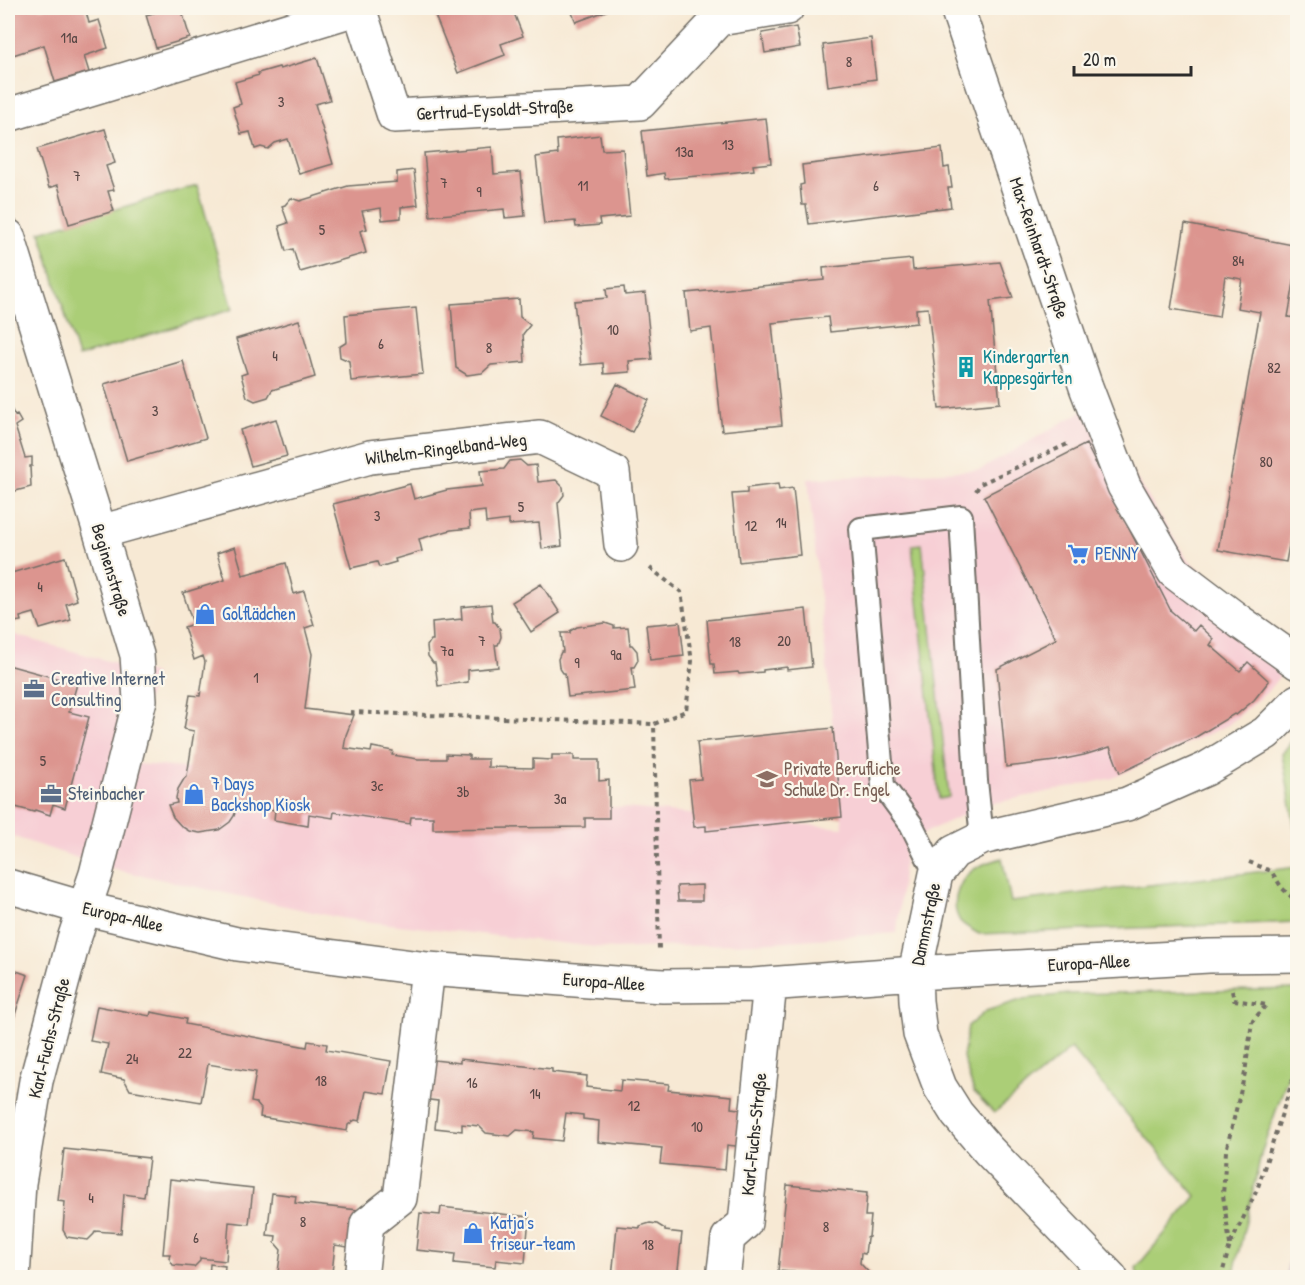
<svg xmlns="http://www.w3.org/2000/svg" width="1305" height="1285" font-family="'Patrick Hand',sans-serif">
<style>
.built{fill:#f7cfd5}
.industrial{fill:#d2bdc8}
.green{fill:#abce77;stroke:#6b7c51;stroke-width:1.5}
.building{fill:#dc958f}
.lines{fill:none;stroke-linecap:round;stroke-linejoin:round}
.service-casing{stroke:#726e66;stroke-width:26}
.minor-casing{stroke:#726e66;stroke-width:36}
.path{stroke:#726e66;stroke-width:4;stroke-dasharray:4.5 4.5;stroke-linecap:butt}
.service{stroke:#fff;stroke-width:22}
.minor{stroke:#fff;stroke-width:33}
.labels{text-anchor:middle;stroke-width:4.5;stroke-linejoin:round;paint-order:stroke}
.number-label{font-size:15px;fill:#574644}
.street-label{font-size:18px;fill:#2b2b2b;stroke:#fbf7ec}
.culture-label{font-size:18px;fill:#0d838f;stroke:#fbf7ec;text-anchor:start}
.shop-label{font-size:18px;fill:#366cbe;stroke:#fbf7ec;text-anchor:start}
.service-label{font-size:18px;fill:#4e5e75;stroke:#fbf7ec;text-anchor:start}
.education-label{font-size:18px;fill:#785e54;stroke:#fbf7ec;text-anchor:start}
</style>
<rect width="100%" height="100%" fill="#fbf7ec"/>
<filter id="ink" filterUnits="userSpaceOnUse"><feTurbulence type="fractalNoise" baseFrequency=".0167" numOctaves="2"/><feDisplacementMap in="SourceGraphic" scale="12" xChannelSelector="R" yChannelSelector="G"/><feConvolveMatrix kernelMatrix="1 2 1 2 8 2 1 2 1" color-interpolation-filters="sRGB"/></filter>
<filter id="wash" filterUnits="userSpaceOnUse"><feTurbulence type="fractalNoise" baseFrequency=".008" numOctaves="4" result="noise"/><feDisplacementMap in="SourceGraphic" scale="24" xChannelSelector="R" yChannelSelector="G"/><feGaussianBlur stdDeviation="1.35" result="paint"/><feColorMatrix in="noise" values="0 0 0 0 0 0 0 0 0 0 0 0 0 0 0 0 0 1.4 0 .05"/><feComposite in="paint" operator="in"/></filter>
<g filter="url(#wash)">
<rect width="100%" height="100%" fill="#f7e9d4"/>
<path class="built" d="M1091 406 1187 559 1297 648 1298 653 1267 692 1228 725 1113 778 985 805 906 841 897 933 774 942 615 949 346 919 108 868 8 835V633L155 674 128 763 843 828 808 479 980 470Z"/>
<path class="industrial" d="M1297 1208V1277H1285Z"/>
<path class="green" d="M197 185 233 309 78 357 40 232Z
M922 544 949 797 939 799 912 545Z
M1297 734V840L1282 754Z
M1002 858 1011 902 1297 867V922L979 934C974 931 964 926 960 921 948 902 961 874 980 866 987 862 995 861 1002 858Z
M1297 989V1036L1288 1076 1262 1151 1233 1277H1138L1136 1268 1196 1196 1071 1048 994 1113 974 1092 963 1057 968 1026 986 1011 1024 999 1069 994Z"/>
<g id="blocks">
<path class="building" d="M8 8H85L89 23 99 20 108 48 84 56 89 72 55 82 44 45 13 55 8 37Z
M171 8H181L190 38 156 48 146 15Z
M432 8H512L523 36 501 44 505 55 458 73Z
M570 8H614L576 22Z
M796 27 800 47 765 53 762 33Z
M871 38 876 79 828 86 823 45Z
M317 58 330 100 315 104 333 164 299 174 288 139 275 143 268 149 261 147 255 149 250 132 241 134 233 107 241 104 235 82 259 75 258 73 279 67 280 69Z
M766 118 771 163 753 165 754 170 709 175 665 179 664 173 647 176 642 131Z
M105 129 115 163 106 166 114 190 108 191 114 211 69 224 58 185 49 188 37 149Z
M600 135 602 150 623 149 630 216 599 219 600 225 576 227 575 221 544 224 536 157 558 154 557 140Z
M492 147 494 174 521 172 525 216 505 218 504 209 430 216 424 153Z
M942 148 944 168 949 167 952 188H948L951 207 809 224 806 205H802L800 185 804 184 802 165Z
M414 170 418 205 401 207V218L382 220 381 208 362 211 367 229 360 231 366 253 300 272 293 249 286 251 279 226 288 223 282 206 285 205 291 198 300 201 348 186 397 182V172Z
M1185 224 1298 246V278L1295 277 1288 317 1298 318V496L1286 562 1218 550 1260 312 1237 308 1242 279 1225 276 1219 317 1171 309Z
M912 259 913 270 1000 262 1013 298 990 301 1000 403 939 409 928 308 916 309 917 323 830 332 828 317 772 323 782 425 722 431 711 328 690 331 686 293 824 280 823 268Z
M624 287 625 295 645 293 652 359 629 361 630 372 604 374 603 363 581 365 574 301 607 298 606 289Z
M519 299 520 317 530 325 523 334 525 362 491 365 482 373 467 375 456 368 451 304Z
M416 308 423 374 351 381 349 361 340 357 339 347 347 342 345 315Z
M299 320 315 377 272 390 268 397 255 401 247 397 241 375 247 373 236 339Z
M183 361 206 438 127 461 104 384Z
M617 384 649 400 632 432 601 416Z
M8 403 15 416 17 415 21 422 15 426 25 458 32 457V466H30L31 487 8 493Z
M276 419 287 456 251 466 240 430Z
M1086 444 1171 611 1194 631 1199 625 1214 639 1210 645 1240 671 1248 662 1269 681 1254 700 1236 715 1234 714 1196 737 1120 773 1110 747 1084 755 1055 761 1006 767 997 669 1056 639 984 496Z
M520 460 527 466 536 465 538 482 556 480 563 487 564 495 558 503 562 546 542 549 539 523 509 525V520L486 523 485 511 469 513 470 528 451 530 419 539 422 551 395 559 396 562 379 567 377 562 351 568 333 504 410 484 414 499 447 490 482 486 480 471 504 469 510 461Z
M778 484 779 490 793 488 800 555 739 562 732 494 747 493V488Z
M235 547 243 575 286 563 294 594 304 591 314 625 305 628 312 654 305 709 354 715 346 735 344 748 371 752 372 747 393 751 392 755 418 759H446V754L469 755V759H488V767L533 768V759L552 760V755H574V760H599V781L609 780V818H585V827L433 829V817H411L410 824 334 812 333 818 309 814 308 826 274 820 275 810 238 804 234 816 230 822 219 830 200 833 189 831 181 826 173 817 168 805 177 803 176 798 178 789 184 779 187 776 194 731 184 729 190 695 200 696 205 662 203 656 194 660 184 627 193 624 183 593 225 580 217 553Z
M65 557 77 600 66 604 71 620 40 629 34 613 20 617 21 621 8 623V574Z
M541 584 560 613 531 632 512 602Z
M491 604 493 622H495L500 629 501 637 498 645H495L498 667 468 670V682L438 686 435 663H433L428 656 427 646 431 640H433L432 622 462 619 461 607Z
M806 609 812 667 787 670V667L763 670V672L739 674 738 672 715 674 714 664H711L707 620Z
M680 622 684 656 650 660 646 625Z
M605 623 614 626V628L628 627 630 645H632L637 651 638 660 634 667H632L635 690 568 697 565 673H563L559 667 558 659 561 652H563L561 633H570V631L577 627Z
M8 665 77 684 69 712 89 717 65 808 53 804 50 815 35 810 34 812 8 805Z
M833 728 842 817 706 831V826L694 827 689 780 701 779 697 742Z
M702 885V901H678L677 886Z
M8 968 28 975 8 1036Z
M97 1006 150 1016 151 1012 186 1019 185 1024 307 1047 308 1041 327 1044 326 1050 391 1061 385 1094 366 1091 360 1121 355 1120 348 1125 347 1131 260 1117 261 1109 256 1103 251 1102 256 1072 208 1064 201 1102 130 1090 124 1079 101 1074 108 1044 90 1041Z
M425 1059 460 1063V1059L552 1069V1072L587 1076 586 1087 620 1091 621 1080 669 1084 668 1090 732 1096 731 1108 748 1110 744 1147 727 1145 725 1170 660 1164 662 1148 598 1142 599 1121 583 1119V1115L566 1113 562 1141 533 1138 534 1132 517 1130 510 1136 486 1133 479 1126 462 1124V1131L435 1128 438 1101 421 1099Z
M64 1149 149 1158 144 1197 124 1194 121 1233 95 1231 94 1234 88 1240 67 1237 63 1230 65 1202 58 1201Z
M170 1179 253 1188 249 1224 229 1222 226 1261 200 1258V1261L194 1267 173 1265 169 1258 170 1254H163Z
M787 1185 867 1193 865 1216H871L869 1237 867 1238 865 1254 861 1253 860 1263 874 1278H815L816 1274 778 1271Z
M272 1193 296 1196 295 1203 358 1210 354 1248 335 1245 332 1273 321 1272 316 1276 278 1272 281 1250 275 1243 276 1236 267 1235Z
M441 1207 529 1217 525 1263 496 1260 495 1267 454 1263 455 1254 416 1250 420 1213 440 1215Z
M650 1223 657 1224 665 1229V1231L682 1233 677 1278H612L617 1226 640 1228V1226Z
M210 1264 225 1266 224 1278 209 1277Z"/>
</g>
</g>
<g filter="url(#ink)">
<use href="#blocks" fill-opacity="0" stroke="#726e66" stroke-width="1.5"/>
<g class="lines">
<defs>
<path id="service" d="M936 874 911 824 883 786 861 529 961 517 976 781 982 838"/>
<path id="minor" d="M957 8 1086 387 1124 486 1174 572 1240 622 1298 663
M8 115 359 8 394 116 640 103 719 19 787 8
M8 236 100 532 137 655 140 700 96 874 74 939 36 1081 19 1183 13 1278
M100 532 370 457 540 437 613 472 621 545
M8 886 83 908 237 944 428 969 616 983 663 986 753 985 915 973 1209 956 1298 955
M361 1278 367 1224 400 1198 428 969
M723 1278 728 1238 745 1223 770 984
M1111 1278 988 1150 957 1114 940 1087 920 1034 916 1001 915 973 936 874 954 852 982 838 1127 804 1206 769 1266 733 1298 701"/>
</defs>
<use href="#service" class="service-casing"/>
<use href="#minor" class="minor-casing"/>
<path class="path" d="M976 491 980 484 1070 443
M650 568 681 592 692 661 686 711 654 724 659 951
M350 712 654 724
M1249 862 1271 871 1282 888 1298 903
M1232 991 1234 1000 1267 1005
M1230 1245 1223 1195 1226 1151 1245 1073 1252 1022 1266 1005
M1221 1278 1230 1245 1257 1190 1298 1064"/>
<use href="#service" class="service"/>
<use href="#minor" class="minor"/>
</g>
</g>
<defs>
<symbol id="building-bare" viewBox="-9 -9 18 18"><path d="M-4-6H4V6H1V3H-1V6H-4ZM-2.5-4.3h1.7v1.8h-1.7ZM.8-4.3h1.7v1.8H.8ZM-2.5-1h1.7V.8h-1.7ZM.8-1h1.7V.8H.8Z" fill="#0f9aa8" stroke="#fbf7ec" stroke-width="2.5" paint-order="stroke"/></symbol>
<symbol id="supermarket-bare" viewBox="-9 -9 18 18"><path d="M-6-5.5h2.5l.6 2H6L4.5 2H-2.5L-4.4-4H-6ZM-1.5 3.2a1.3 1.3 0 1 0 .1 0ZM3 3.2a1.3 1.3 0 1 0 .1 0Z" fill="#3f7fe0" stroke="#fbf7ec" stroke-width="2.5" paint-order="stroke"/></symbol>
<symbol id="shop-bare" viewBox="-9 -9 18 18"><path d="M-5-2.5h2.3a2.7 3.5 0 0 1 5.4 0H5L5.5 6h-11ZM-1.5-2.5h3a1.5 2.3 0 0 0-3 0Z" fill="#3f7fe0" stroke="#fbf7ec" stroke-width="2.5" paint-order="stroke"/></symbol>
<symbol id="office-bare" viewBox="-9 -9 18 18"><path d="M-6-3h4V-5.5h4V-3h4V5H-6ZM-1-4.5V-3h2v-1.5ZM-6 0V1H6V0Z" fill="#5c6f8a" stroke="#fbf7ec" stroke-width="2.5" paint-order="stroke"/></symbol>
<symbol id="school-bare" viewBox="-9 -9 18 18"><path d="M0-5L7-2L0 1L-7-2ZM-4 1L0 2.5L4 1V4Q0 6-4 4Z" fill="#8d6e63" stroke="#fbf7ec" stroke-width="2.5" paint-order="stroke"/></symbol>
</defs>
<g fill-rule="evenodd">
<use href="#building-bare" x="951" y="352" width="30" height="30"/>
<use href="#supermarket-bare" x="1063" y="539" width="30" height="30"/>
<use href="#shop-bare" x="190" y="599" width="30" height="30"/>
<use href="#office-bare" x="19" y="674" width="30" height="30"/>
<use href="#school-bare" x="752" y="764" width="30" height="30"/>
<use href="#office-bare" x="36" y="779" width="30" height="30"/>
<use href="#shop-bare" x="179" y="779" width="30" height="30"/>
<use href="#shop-bare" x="458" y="1218" width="30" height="30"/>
</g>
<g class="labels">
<g class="number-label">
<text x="69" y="43">11a</text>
<text x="849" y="67">8</text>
<text x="281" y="107">3</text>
<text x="728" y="150">13</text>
<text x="684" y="157">13a</text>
<text x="77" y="181">7</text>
<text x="444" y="188">7</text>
<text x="583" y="191">11</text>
<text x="876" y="191">6</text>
<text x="479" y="197">9</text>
<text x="322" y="235">5</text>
<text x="1238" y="266">84</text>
<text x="613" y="335">10</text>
<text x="381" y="349">6</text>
<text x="489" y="353">8</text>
<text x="275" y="361">4</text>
<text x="1274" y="373">82</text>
<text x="155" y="416">3</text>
<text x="1266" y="467">80</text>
<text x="521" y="512">5</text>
<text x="377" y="521">3</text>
<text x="781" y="528">14</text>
<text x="751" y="531">12</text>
<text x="40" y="592">4</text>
<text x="482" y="646">7</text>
<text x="784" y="646">20</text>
<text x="735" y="647">18</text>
<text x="447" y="656">7a</text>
<text x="616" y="660">9a</text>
<text x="577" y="668">9</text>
<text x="256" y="683">1</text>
<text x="43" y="766">5</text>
<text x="377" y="791">3c</text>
<text x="463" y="797">3b</text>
<text x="560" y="804">3a</text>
<text x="185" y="1058">22</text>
<text x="132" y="1064">24</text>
<text x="321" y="1086">18</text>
<text x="472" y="1088">16</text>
<text x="535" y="1099">14</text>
<text x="634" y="1111">12</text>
<text x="697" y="1132">10</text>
<text x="91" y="1203">4</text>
<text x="303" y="1227">8</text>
<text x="826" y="1232">8</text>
<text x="196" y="1243">6</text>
<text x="648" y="1250">18</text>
</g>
<g class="street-label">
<text transform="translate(495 110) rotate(-3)" y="6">Gertrud-Eysoldt-Straße</text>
<text transform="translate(1039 248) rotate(71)" y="6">Max-Reinhardt-Straße</text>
<text transform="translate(446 449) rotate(-7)" y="6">Wilhelm-Ringelband-Weg</text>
<text transform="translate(111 570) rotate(73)" y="6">Beginenstraße</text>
<text transform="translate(123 917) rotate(13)" y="6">Europa-Allee</text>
<text transform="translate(926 924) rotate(-78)" y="6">Dammstraße</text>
<text transform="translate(1089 963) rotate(-3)" y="6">Europa-Allee</text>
<text transform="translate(604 982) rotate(4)" y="6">Europa-Allee</text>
<text transform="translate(49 1038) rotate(-76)" y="6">Karl-Fuchs-Straße</text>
<text transform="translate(754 1134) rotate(-84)" y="6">Karl-Fuchs-Straße</text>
</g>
<g class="culture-label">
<text x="983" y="363">Kindergarten<tspan x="983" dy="21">Kappesgärten</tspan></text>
</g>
<g class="shop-label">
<text x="1095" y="560">PENNY</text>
<text x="222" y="620">Golflädchen</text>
<text x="211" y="790">7 Days<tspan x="211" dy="21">Backshop Kiosk</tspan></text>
<text x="490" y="1229">Katja's<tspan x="490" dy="21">friseur-team</tspan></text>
</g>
<g class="service-label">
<text x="51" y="685">Creative Internet<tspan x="51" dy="21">Consulting</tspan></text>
<text x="68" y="800">Steinbacher</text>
</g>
<g class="education-label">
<text x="784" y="775">Private Berufliche<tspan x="784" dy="21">Schule Dr. Engel</tspan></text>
</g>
</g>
<rect width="1305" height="1285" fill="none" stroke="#fbf7ec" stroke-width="30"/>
<path d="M1074 66v9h117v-9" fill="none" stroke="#2b2b2b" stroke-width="3"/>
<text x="1083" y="66" font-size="18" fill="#2b2b2b" stroke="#fbf7ec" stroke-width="4.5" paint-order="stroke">20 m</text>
</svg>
